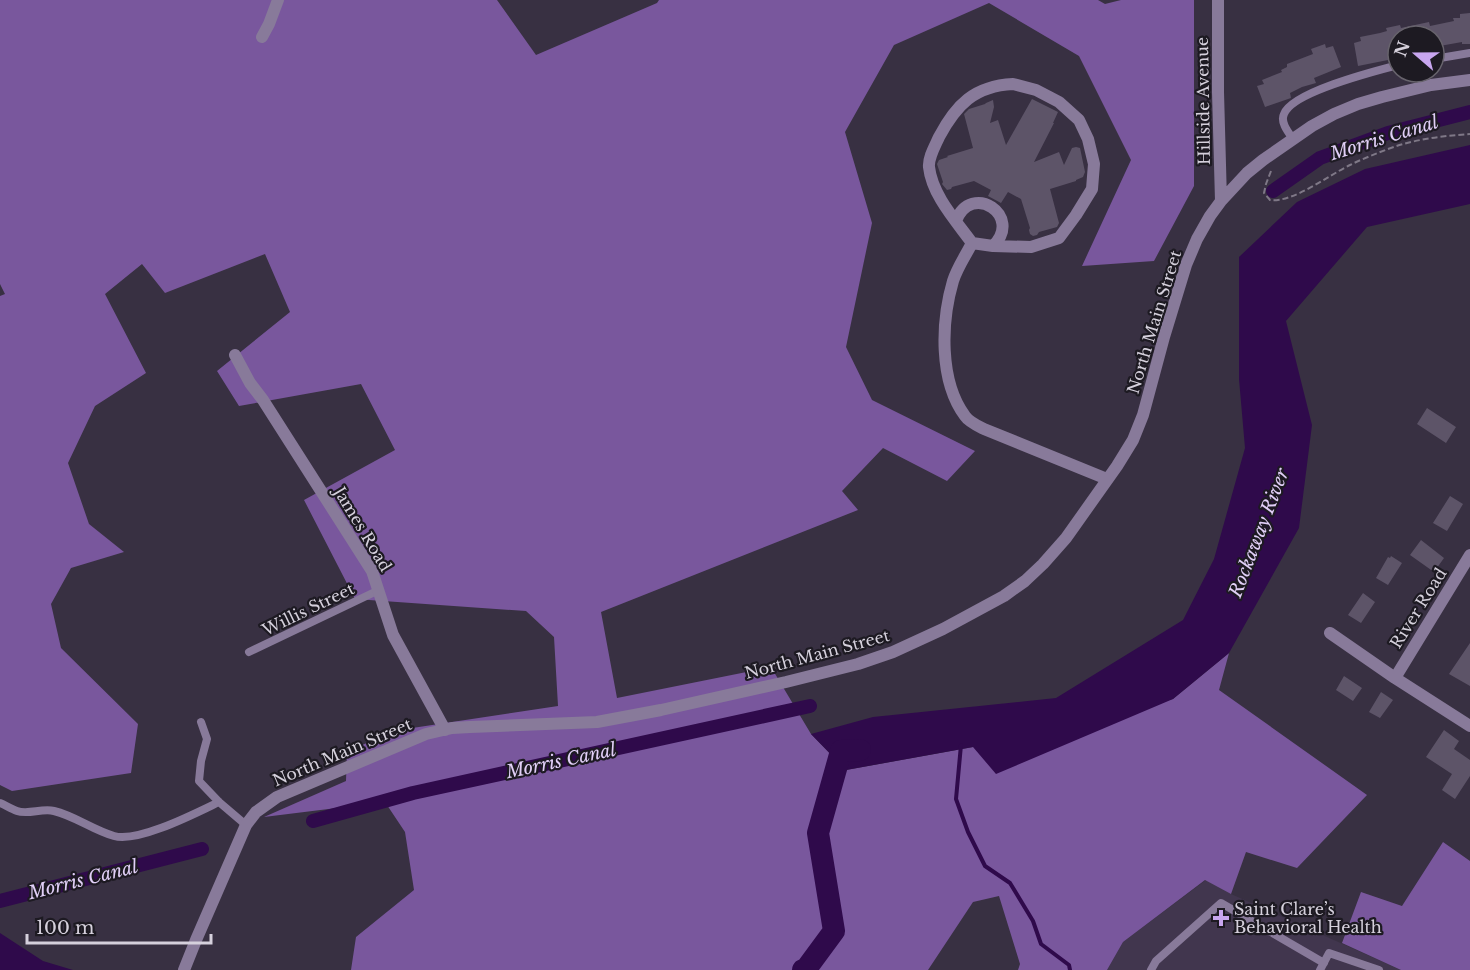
<svg xmlns="http://www.w3.org/2000/svg" width="1470" height="970" font-family="'Libre Baskerville',serif">
<style>
.built{fill:#41364e}
.forest{fill:#79579d}
.water{fill:#2f0a4b}
.lines{fill:none;stroke-linecap:round;stroke-linejoin:round}
.stream{stroke:#2f0a4b;stroke-width:4}
.canal{stroke:#2f0a4b;stroke-width:14}
.river{stroke:#2f0a4b;stroke-width:22}
.building{fill:#5d5468}
.path{stroke:#7f7887;stroke-width:2;stroke-dasharray:6 3;stroke-linecap:butt}
.service{stroke:#887a9a;stroke-width:8}
.minor{stroke:#887a9a;stroke-width:12}
.poi-dot{fill:#c8a6ef;stroke:#1d1a22;stroke-width:2}
.labels{text-anchor:middle;stroke-width:4.5;stroke-linejoin:round;paint-order:stroke}
.street-label{font-size:16px;fill:#d5d0dc;stroke:#1d1a22}
.poi-label{font-size:16px;fill:#d5d0dc;stroke:#1d1a22;text-anchor:start}
.water-label{font-size:18px;font-style:italic;fill:#e1cff7;stroke:#1d1a22}
</style>
<rect width="100%" height="100%" fill="#383042"/>
<path class="built" d="M1206 880 1231 894 1401 970H1107L1123 942Z"/>
<path class="forest" d="M0 0H497L536 55 657 3 659 0H1098L1105 4 1121 0H1194V186L1154 261 1082 266 1131 160 1079 56 989 3 894 45 845 132 872 223 846 347 872 400 975 451 947 481 883 448 842 491 858 510 601 612 617 698 771 667 811 734 846 770 973 747 1173 699 1229 653 1219 690 1367 795 1297 868 1246 852 1231 894 1205 880 1123 942 1107 970H1018L1020 964 999 896 973 902 928 970H351L356 937 414 890 405 832 385 802 264 817 346 781 347 751 399 730 558 706 554 637 526 611 355 599 304 500 395 450 361 384 239 406 217 371 290 312 265 254 165 293 142 264 105 294 146 373 95 406 68 463 89 524 124 552 71 568 51 604 61 648 138 724 131 773 12 791 0 785V296L5 294 0 284Z
M1443 842 1470 861V970H1401L1342 943 1361 892 1402 906Z"/>
<path class="water" d="M1470 145V204L1367 227 1286 321 1312 425 1299 528 1229 653 1173 699 996 774 973 747 846 770 811 734 873 717 1056 698 1183 620 1214 559 1245 448 1239 379V257L1297 202 1365 169Z
M0 933 43 961 73 970H0Z"/>
<g class="lines">
<path class="stream" d="M961 745 956 799 968 832 985 866 1010 883 1033 921 1041 944 1069 965 1070 970"/>
<path class="canal" d="M1273 191 1320 158 1388 133 1470 112
M313 821 413 793 810 706
M0 901 202 849"/>
<path class="river" d="M803 970 806 969 834 931 818 833 841 751 860 750"/>
</g>
<path class="building" d="M1470 13V44H1462V42L1434 47V36H1398V58L1358 66 1354 43 1361 41 1360 37 1380 33 1387 31 1386 28 1400 25 1401 28 1429 22 1430 26 1454 21 1453 18H1460V14Z
M1325 44 1326 48 1333 46 1341 67 1314 78 1316 83 1302 87 1290 93 1291 98 1265 107 1257 86 1264 84 1262 80 1282 72 1281 70 1287 67V64L1313 54 1311 49Z
M1032 99 1058 112 1053 123H1054L1034 162 1059 152 1064 165 1072 148 1076 147 1080 148 1085 172 1083 177 1076 180V181L1050 189 1059 223 1057 227 1039 232 1037 235 1033 236 1030 234 1029 230 1030 228 1021 199 1008 192 1001 203 988 196 991 190 974 181 952 187 951 189 947 190 942 184 943 182 937 164 939 160 948 157 947 156 973 148 964 114 969 109 985 104 986 103 993 100 994 107 990 123 998 120 1006 145Z
M1427 408 1456 427 1446 443 1417 424Z
M1450 496 1463 504 1447 531 1433 523Z
M1421 540 1444 558 1434 572 1410 555Z
M1391 556 1402 563 1388 585 1376 578 1388 557 1390 558Z
M1363 593 1375 602 1361 623 1348 615Z
M1470 643V686L1449 674Z
M1344 676 1362 688 1353 701 1336 690Z
M1381 692 1393 700 1380 718 1369 712Z
M1444 730 1459 741 1454 749 1470 760V776L1455 799 1442 790 1452 774 1426 757Z"/>
<g class="lines">
<path class="path" d="M1271 171 1266 184 1264 193 1270 200C1293 203 1329 175 1350 165 1362 159 1375 154 1388 149 1415 139 1442 136 1470 134"/>
<path class="service" d="M1434 59 1470 53
M1293 139C1288 132 1280 122 1284 114 1292 92 1375 71 1398 65
M249 652 379 590
M201 722 207 739 201 761 199 781 219 802 246 825
M0 803C5 805 11 809 17 811 28 815 42 808 54 811 75 816 93 830 114 836 138 843 196 813 219 802
M1151 970 1156 961 1221 903 1324 963
M1320 970 1329 953 1379 970"/>
<path class="minor" d="M1218 0V92L1221 201
M262 37 269 24 278 0
M1013 84 1036 90 1059 102 1079 120 1088 139 1094 164 1092 189 1076 215 1059 238 1031 247 993 246 972 243C956 221 932 195 929 167 928 158 935 146 939 137 956 105 974 86 1013 84Z
M956 221C971 181 1024 216 993 246
M972 243C966 255 957 268 953 281 941 322 939 381 965 416 969 422 978 426 984 429L1107 479
M235 355 250 383 263 400 372 571 393 635 445 730
M1330 633 1395 678 1470 726
M1395 678 1470 555
M184 970 196 940 246 825 256 812 277 797 426 734 452 728 470 727 597 722 661 710 786 682 858 664 893 652 943 629 1004 596 1025 581 1043 564 1066 538 1117 466 1133 440 1143 415 1164 337 1186 265 1197 239 1210 216 1221 201 1247 173 1263 160 1312 126 1334 114 1358 104 1382 97 1431 85 1470 80"/>
</g>
<path class="poi-dot" d="M1218 909h6v6h6v6h-6v6h-6v-6h-6v-6h6z"/>
<g class="labels">
<g class="street-label">
<text transform="translate(1203 101) rotate(-91)" y="6">Hillside Avenue</text>
<text transform="translate(1154 322) rotate(-73)" y="6">North Main Street</text>
<text transform="translate(363 529) rotate(59)" y="6">James Road</text>
<text transform="translate(1418 608) rotate(-58)" y="6">River Road</text>
<text transform="translate(308 609) rotate(-26)" y="6">Willis Street</text>
<text transform="translate(817 654) rotate(-15)" y="6">North Main Street</text>
<text transform="translate(342 752) rotate(-23)" y="6">North Main Street</text>
</g>
<g class="poi-label">
<text x="1234" y="915">Saint Clare’s<tspan x="1234" dy="18">Behavioral Health</tspan></text>
</g>
<g class="water-label">
<text transform="translate(1384 138) rotate(-17)" y="6">Morris Canal</text>
<text transform="translate(1259 533) rotate(-69)" y="6">Rockaway River</text>
<text transform="translate(561 761) rotate(-12)" y="6">Morris Canal</text>
<text transform="translate(83 880) rotate(-14)" y="6">Morris Canal</text>
</g>
</g>
<g transform="translate(1416 54) rotate(290)"><circle r="28" fill="#1d1a22" stroke="#67636c" stroke-width="1.5"/>
<path d="M0-4.5L10 22L0 15L-10 22Z" fill="#c8a6ef"/>
<text y="-9" font-size="16" font-weight="bold" text-anchor="middle" fill="#d5d0dc">N</text>
</g>
<path d="M27 934v9h184v-9" fill="none" stroke="#d5d0dc" stroke-width="3"/>
<text x="36" y="934" font-size="18" fill="#d5d0dc" stroke="#1d1a22" stroke-width="4.5" paint-order="stroke">100 m</text>
</svg>
